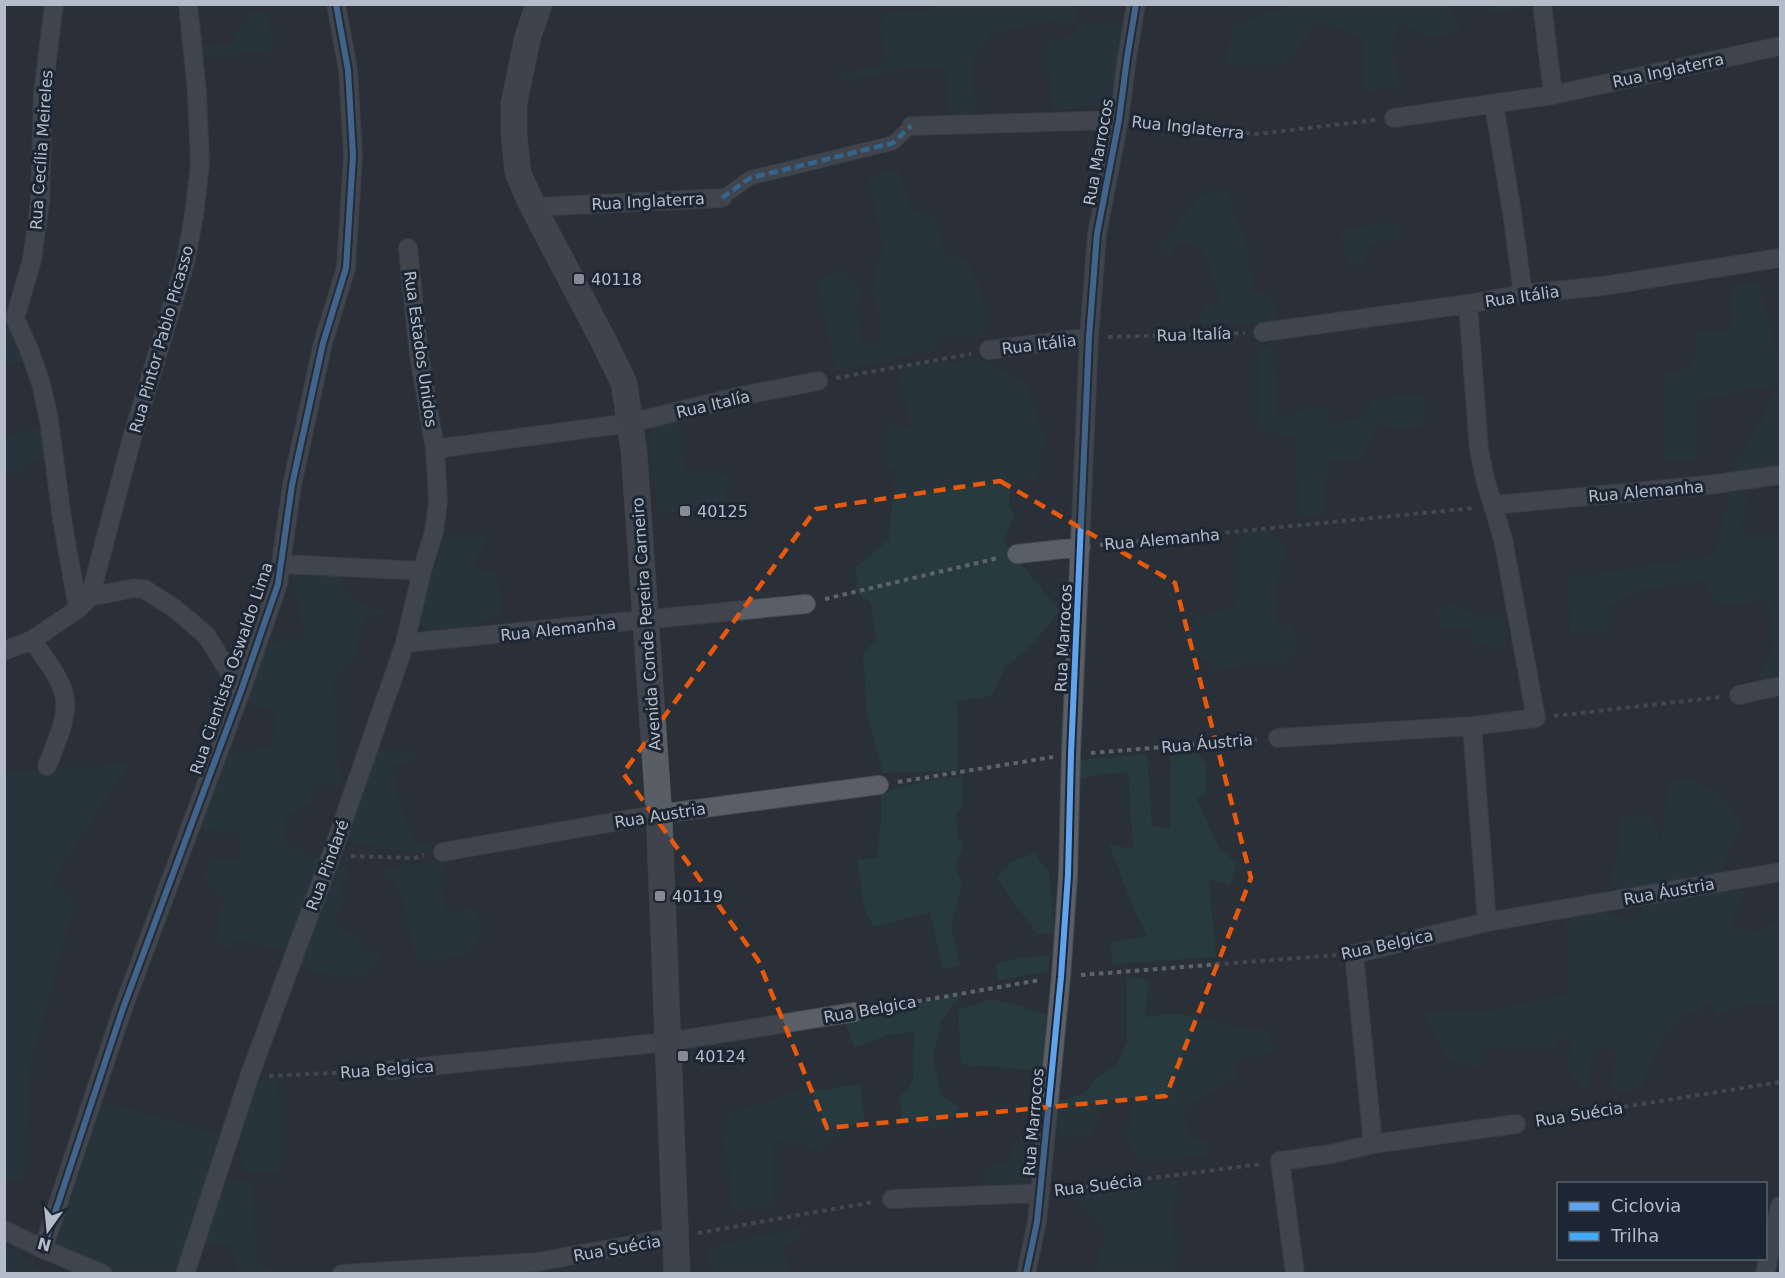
<svg xmlns="http://www.w3.org/2000/svg" width="1785" height="1278" font-family="'DejaVu Sans',sans-serif">
<style>
.green{fill:#273a3e}
.lines{fill:none;stroke-linecap:round;stroke-linejoin:round}
.pedestrian-casing{stroke:#484c53;stroke-width:15}
.minor-casing{stroke:#484c53;stroke-width:20}
.secondary-casing{stroke:#484c53;stroke-width:27}
.path{stroke:#5d636a;stroke-width:4;stroke-dasharray:4.5 4.5;stroke-linecap:butt}
.pedestrian{stroke:#5a5e66;stroke-width:14}
.minor{stroke:#5a5e66;stroke-width:18}
.secondary{stroke:#595d64;stroke-width:26}
.quiet{stroke:#3fa9f5;stroke-width:4.5;stroke-dasharray:9 4.5;stroke-linecap:butt}
.cycleway-casing{stroke:#1d2633;stroke-width:10}
.cycleway{stroke:#60a3ed;stroke-width:6}
.marked{fill:none;stroke:#e8590c;stroke-width:4.5;stroke-dasharray:12 8;stroke-linejoin:round}
.poi-dot{fill:#848b96;stroke:#1d2633;stroke-width:2}
.labels{text-anchor:middle;stroke-width:6;stroke-linejoin:round;paint-order:stroke}
.street-label{font-size:16px;fill:#b4bcc9;stroke:#1d2633}
.poi-label{font-size:16px;fill:#b4bcc9;stroke:#1d2633;text-anchor:start}
</style>
<rect width="100%" height="100%" fill="#2a3038"/>
<path class="green" d="M935 4 1077 5 1075 23 1046 22 992 33 977 50 971 73 979 123 949 118 946 71 918 67 841 82 839 75 853 70 887 65 881 30 883 13 931 11Z
M1289 5H1456L1450 7 1460 33 1425 37 1400 23 1391 44 1401 89 1363 91V38L1320 21 1284 64 1224 66 1234 27 1264 12 1288 9Z
M1490 5H1525V9L1490 13Z
M252 12 268 14 274 56 258 53 194 57 189 25 201 31 205 46 232 45 240 28Z
M1083 21 1123 25C1122 56 1118 76 1106 104L1054 111 1046 40 1071 37Z
M898 170 912 211 934 217 944 254 966 259 981 290 986 337H935L936 350 839 370 834 362 818 278 839 270 854 280 860 296 857 311 860 346 880 344 878 310 873 292 876 267 884 249 869 176Z
M1228 188 1231 207 1246 242 1253 290 1273 300 1277 323H1198L1204 306 1221 301 1205 251 1182 241 1169 255 1159 245 1202 195Z
M1400 223 1402 239 1370 243 1363 267 1350 263 1341 241 1343 228Z
M1733 284 1759 285 1775 350 1780 356V468L1727 477 1762 420 1778 384 1697 400V459H1665V374L1693 366 1697 331H1733Z
M4 318 28 359 5 366H4Z
M1258 346H1273L1276 417 1292 418 1302 409 1327 405 1329 427 1364 417 1373 399 1423 395 1424 426 1399 428 1377 425 1366 447 1364 459 1331 460 1325 482V514L1299 516 1296 438 1258 429Z
M982 360 1025 382 1044 438 1037 482 1011 480 1009 507 1015 515 1003 542 1060 611 1028 649 1006 666 992 695 957 701 958 771 883 773 867 715 863 655 876 639 871 603 857 592 856 568 889 539 895 470 886 469 887 422 911 428 898 366Z
M678 419 684 473 719 471 730 478 725 492 727 506 658 514 649 439 653 424Z
M43 426 46 453 17 473H8L5 478V438Z
M1748 491 1741 531 1759 538 1780 533V674L1755 683 1774 647 1769 601 1718 605 1705 581 1640 590 1610 606 1606 632 1570 634 1569 578 1716 556 1730 492Z
M1263 529 1280 540 1286 551C1276 580 1273 594 1277 624L1293 626 1298 653 1284 665 1256 662 1217 671 1201 658 1185 640 1197 617 1237 606 1242 568 1238 536Z
M488 536 472 569 494 573 501 598V613L442 641 416 621 445 537Z
M291 568H336C340 580 346 597 359 603 370 608 379 608 391 615H365L354 656 334 679 337 761 343 785 311 784V802L286 817 284 842 319 859 346 866 348 876 341 884 343 903 330 922 364 941 359 951 379 952 381 961 364 976 317 974 299 966 288 951 237 940 227 948 216 945 223 898 204 880 211 858 242 861 240 832 200 829 226 754 273 747 275 712 243 700 262 643 306 639Z
M1452 604 1480 616 1502 617 1507 649 1475 644 1471 627 1440 628 1437 608Z
M375 749 419 753 409 763 392 766 399 804 416 843 442 842 443 852 426 855 346 841Z
M1196 750 1206 764V794L1197 799 1219 848 1237 863 1230 885 1209 879 1216 957 1113 964 1110 943 1148 936 1137 917 1109 844 1133 849 1128 771 1077 779V760L1147 754 1152 825 1170 829 1171 753Z
M128 764 51 883 75 900 30 1065 22 1180 5 1182V773Z
M963 776 962 806 956 815 958 838 964 844 955 867 962 883 951 928 960 965 943 970 930 912 874 927 864 907 857 860 877 858 881 819V793L924 781Z
M1671 780H1694L1721 797 1743 824 1718 876 1617 891 1610 879 1620 848 1621 815 1651 816 1660 839Z
M1034 853 1049 872 1055 934H1037L996 878 1011 862Z
M446 859 440 879 446 912 468 909 478 912C481 933 481 938 468 955L417 962 408 924 405 900 400 896 397 882 384 877 381 868Z
M1731 885 1743 892 1730 926 1761 932 1777 920 1780 921V1002L1748 1004 1718 1015 1709 1001 1699 1013H1686L1660 1041 1640 1090 1613 1091 1615 1051 1592 1047 1587 1091 1565 1067 1574 1042 1560 1039 1554 1048 1479 1050 1481 1069 1450 1060 1422 1011 1483 1013 1523 1003 1567 996 1566 909 1589 907 1636 923 1645 900Z
M1050 955 1048 971 997 981 996 962Z
M1127 977 1149 980 1145 1017 1172 1014 1205 1018 1235 1028 1268 1030 1276 1051 1235 1060 1237 1077 1185 1108 1187 1135 1210 1142 1205 1157 1140 1161 1128 1143 1132 1098 1105 1101 1092 1135 1058 1137 1059 1101 1084 1094 1096 1079 1117 1064 1127 1041Z
M963 993 942 1019 933 1058 941 1095 959 1107 950 1130 903 1125 899 1098 913 1081 914 1032 888 1035 854 1048 845 1022Z
M992 999 1046 1014 1043 1071 961 1064 958 1010Z
M278 1076 280 1172 252 1174 242 1169 239 1132 253 1082Z
M860 1084 865 1119 835 1135 818 1154 804 1143 773 1142 774 1206 733 1212 730 1176 725 1141 730 1111 741 1110 768 1102 798 1089 826 1090Z
M99 1100 222 1136 179 1273H125L51 1245Z
M1013 1142 1027 1145 1024 1184 983 1185 984 1167 1009 1163Z
M1179 1180 1172 1214 1178 1273H1096L1107 1229 1066 1192Z
M228 1181 252 1182 256 1261 276 1273H233L239 1268 230 1244 200 1246Z
M809 1226 783 1249 789 1273H711L708 1248Z
M4 1247 14 1248 43 1273H5Z"/>
<g class="lines">
<defs>
<path id="pedestrian" d="M722 198 750 178 893 143 911 126"/>
<path id="minor" d="M54 4 43 93 40 202 32 260 15 318 28 347 41 383 49 420 62 519 78 609
M1542 4 1553 95
M1494 104 1512 213 1523 294
M1394 118 1553 95 1780 46
M911 126 1119 120
M533 207 722 198
M1263 332 1468 304 1523 294 1603 286 1780 258
M989 350 1089 337
M435 449 630 423 741 396 818 381
M1494 505 1708 485 1780 475
M1017 554 1081 547
M282 564 422 571
M90 597 132 438 186 260 194 215 200 164 197 93 188 4
M32 640C73 697 74 700 47 766
M405 643 806 604
M4 651 32 640 78 609 90 597 134 588 144 589 174 608 206 635 241 691
M1739 695 1780 686
M1472 726 1487 922
M1278 738 1472 726 1536 718 1503 539 1485 479 1479 450 1468 304
M443 852 659 814 879 785
M391 1070 667 1042 855 1012
M1373 1144 1354 954 1487 922 1780 872
M892 1199 1040 1193
M4 1230 43 1249 103 1274
M43 1249 122 1011 241 691 278 584 292 485 323 343 346 268 353 155 348 70 336 4
M185 1274 249 1077 331 856 405 643 422 571 434 532 438 501 435 449 419 355 408 248
M342 1274 537 1262 675 1237
M1026 1274 1037 1222 1040 1193 1061 977 1068 875 1071 754 1089 337 1097 234 1119 120 1127 58 1136 4
M1295 1274 1280 1161 1331 1154 1373 1144 1516 1124
M1765 1274 1780 1206"/>
<path id="secondary" d="M539 4 528 36 514 103V134L518 173 533 207 601 336 624 383 634 452 659 814 677 1274"/>
</defs>
<use href="#pedestrian" class="pedestrian-casing"/>
<use href="#minor" class="minor-casing"/>
<use href="#secondary" class="secondary-casing"/>
<path class="path" d="M1138 122 1257 134 1376 120
M1108 337 1245 333
M836 378 971 354
M1100 545 1475 508
M825 599 998 558
M1554 716 1720 697
M1091 753 1260 739
M898 782 1053 757
M351 856 415 858 424 855
M1081 975 1336 955
M873 1009 1040 980
M269 1076 372 1071
M1535 1121 1780 1082
M1058 1190 1262 1164
M698 1233 873 1202"/>
<use href="#pedestrian" class="pedestrian"/>
<use href="#minor" class="minor"/>
<use href="#secondary" class="secondary"/>
<path class="quiet" d="M722 198 750 178 893 143 911 126"/>
<defs>
<path id="cycleway" d="M43 1249 122 1011 241 691 278 584 292 485 323 343 346 268 353 155 348 70 336 4
M1026 1274 1037 1222 1040 1193 1061 977 1068 875 1071 754 1089 337 1097 234 1119 120 1127 58 1136 4"/>
</defs>
<use href="#cycleway" class="cycleway-casing"/>
<use href="#cycleway" class="cycleway"/>
</g>
<path d="M0 0H1785V1278H0ZM1000 481 1175 583 1251 878 1166 1096 827 1128 758 960 623 773 816 509Z" fill="#2a3038" fill-opacity=".55" fill-rule="evenodd"/>
<path class="marked" d="M1000 481 1175 583 1251 878 1166 1096 827 1128 758 960 623 773 816 509Z"/>
<g class="poi-dot">
<rect x="573" y="273" width="12" height="12" rx="3"/>
<rect x="679" y="505" width="12" height="12" rx="3"/>
<rect x="654" y="890" width="12" height="12" rx="3"/>
<rect x="677" y="1050" width="12" height="12" rx="3"/>
</g>
<g class="labels">
<g class="street-label">
<text transform="translate(1668 70) rotate(-12)" y="6">Rua Inglaterra</text>
<text transform="translate(1188 127) rotate(6)" y="6">Rua Inglaterra</text>
<text transform="translate(41 150) rotate(-86)" y="6">Rua Cecília Meireles</text>
<text transform="translate(1098 152) rotate(-80)" y="6">Rua Marrocos</text>
<text transform="translate(648 201) rotate(-3)" y="6">Rua Inglaterra</text>
<text transform="translate(1522 296) rotate(-8)" y="6">Rua Itália</text>
<text transform="translate(1194 334) rotate(-2)" y="6">Rua Italía</text>
<text transform="translate(161 339) rotate(-74)" y="6">Rua Pintor Pablo Picasso</text>
<text transform="translate(1039 344) rotate(-7)" y="6">Rua Itália</text>
<text transform="translate(421 349) rotate(82)" y="6">Rua Estados Unidos</text>
<text transform="translate(713 404) rotate(-13)" y="6">Rua Italía</text>
<text transform="translate(1646 491) rotate(-5)" y="6">Rua Alemanha</text>
<text transform="translate(1162 539) rotate(-5)" y="6">Rua Alemanha</text>
<text transform="translate(646 624) rotate(-94)" y="6">Avenida Conde Pereira Carneiro</text>
<text transform="translate(558 629) rotate(-6)" y="6">Rua Alemanha</text>
<text transform="translate(1063 638) rotate(-87)" y="6">Rua Marrocos</text>
<text transform="translate(231 668) rotate(-71)" y="6">Rua Cientista Oswaldo Lima</text>
<text transform="translate(1207 743) rotate(-5)" y="6">Rua Áustria</text>
<text transform="translate(660 815) rotate(-9)" y="6">Rua Austria</text>
<text transform="translate(327 865) rotate(-70)" y="6">Rua Pindaré</text>
<text transform="translate(1669 891) rotate(-10)" y="6">Rua Áustria</text>
<text transform="translate(1387 944) rotate(-12)" y="6">Rua Belgica</text>
<text transform="translate(870 1009) rotate(-10)" y="6">Rua Belgica</text>
<text transform="translate(387 1069) rotate(-4)" y="6">Rua Belgica</text>
<text transform="translate(1579 1114) rotate(-9)" y="6">Rua Suécia</text>
<text transform="translate(1033 1122) rotate(-85)" y="6">Rua Marrocos</text>
<text transform="translate(1098 1185) rotate(-7)" y="6">Rua Suécia</text>
<text transform="translate(617 1248) rotate(-10)" y="6">Rua Suécia</text>
</g>
<g class="poi-label">
<text x="591" y="285">40118</text>
<text x="697" y="517">40125</text>
<text x="672" y="902">40119</text>
<text x="695" y="1062">40124</text>
</g>
</g>
<rect width="1785" height="1278" fill="none" stroke="#b4bcc9" stroke-width="12"/>
<rect x="1557" y="1182" width="210" height="78" fill="#1d2633" stroke="#59626f" stroke-width="1.5"/>
<rect x="1569" y="1202" width="30" height="9" fill="#60a3ed" stroke="#59626f" stroke-width="1.5"/>
<text x="1611" y="1212" font-size="18" fill="#b4bcc9">Ciclovia</text>
<rect x="1569" y="1232" width="30" height="9" fill="#3fa9f5" stroke="#59626f" stroke-width="1.5"/>
<text x="1611" y="1242" font-size="18" fill="#b4bcc9">Trilha</text>
<g transform="translate(48 1230) rotate(195)" stroke="#1d2633" stroke-width="4.5" paint-order="stroke">
<path d="M0-4.5L10 22L0 15L-10 22Z" fill="#b4bcc9"/>
<text y="-9" font-size="16" font-weight="bold" text-anchor="middle" fill="#b4bcc9">N</text>
</g>
</svg>
